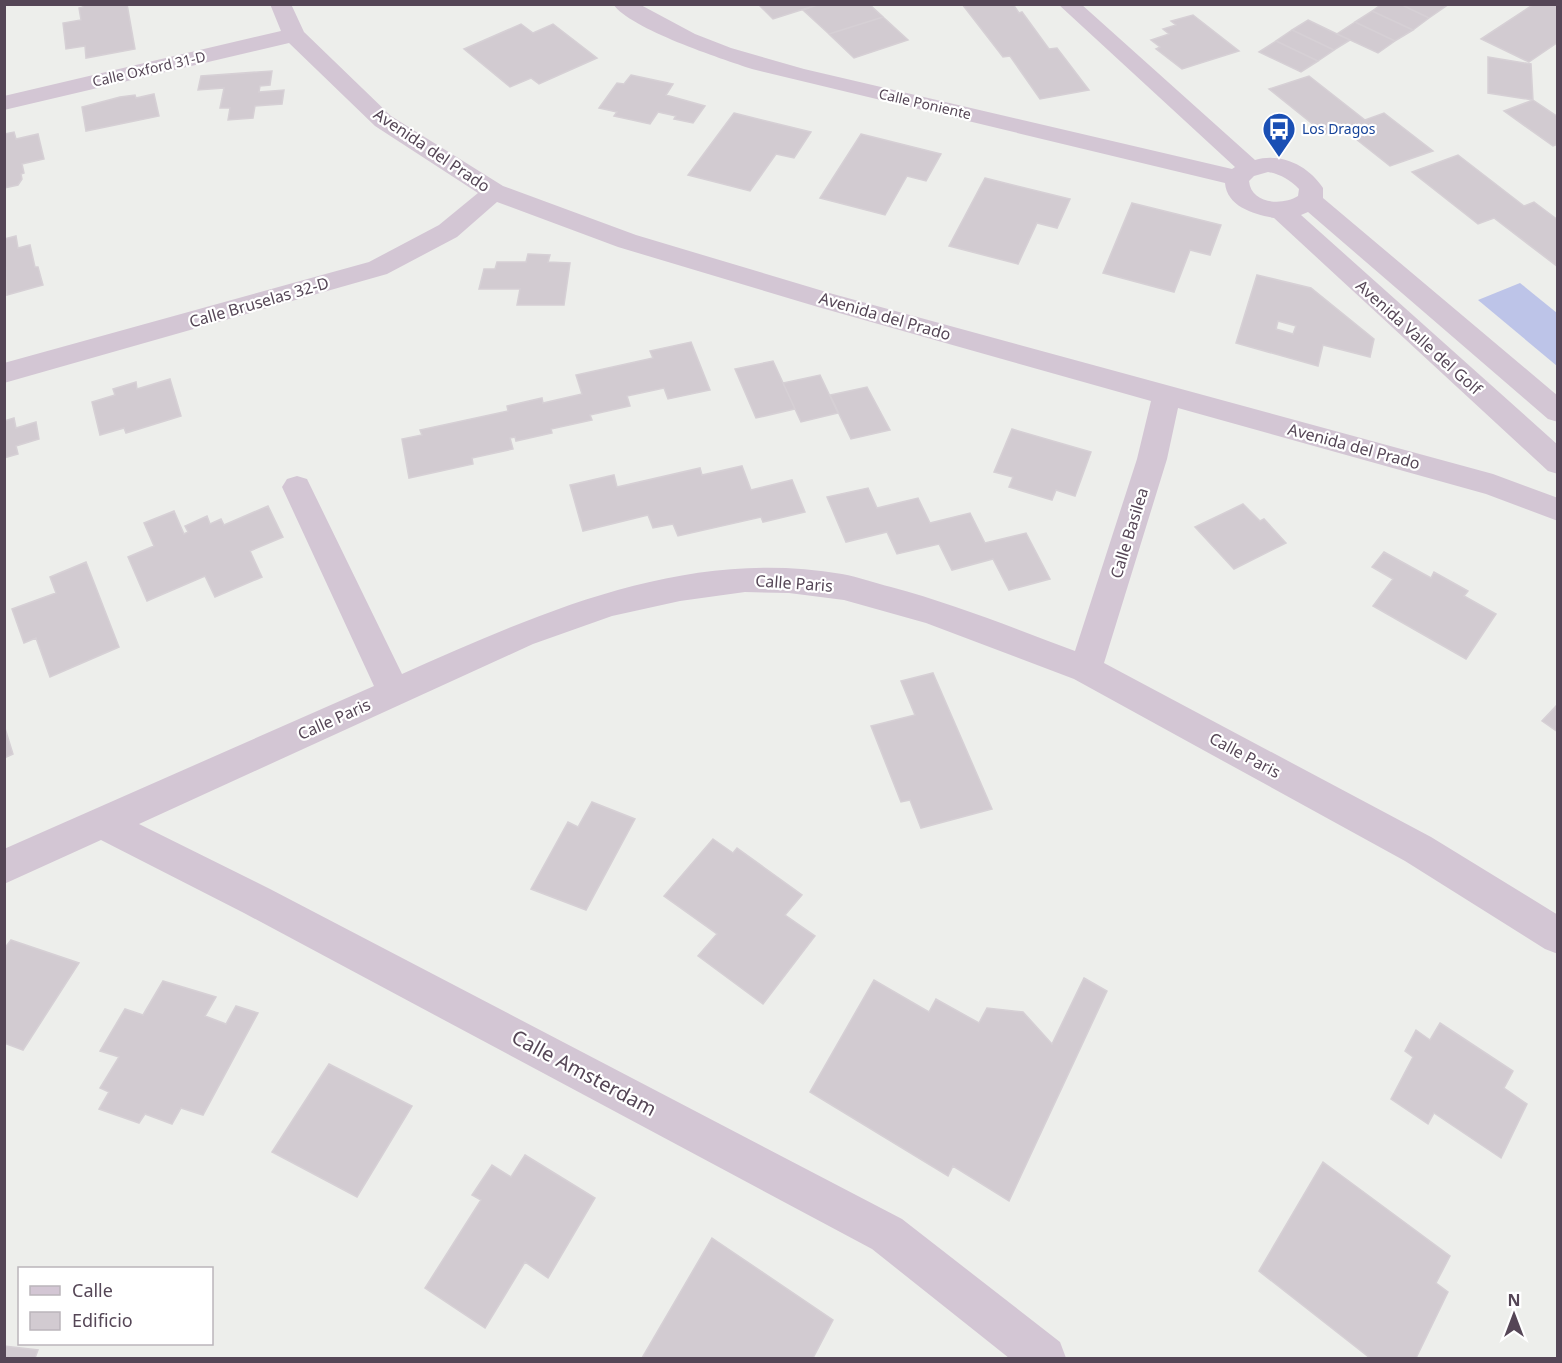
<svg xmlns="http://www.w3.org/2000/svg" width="1562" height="1363" font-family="'Noto Sans',sans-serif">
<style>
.green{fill:#bdc4e8}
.building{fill:#d2cbd1;stroke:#d6d0d5;stroke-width:1.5;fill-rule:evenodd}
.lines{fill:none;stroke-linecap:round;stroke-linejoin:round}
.minor{fill:#d3c6d4;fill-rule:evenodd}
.labels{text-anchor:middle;stroke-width:4.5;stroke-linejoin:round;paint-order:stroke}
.far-street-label{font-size:14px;fill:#554656;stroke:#fff}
.far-transit-label{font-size:14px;fill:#164399;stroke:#fff;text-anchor:start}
.street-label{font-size:16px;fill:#554656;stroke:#fff}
.near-street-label{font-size:20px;fill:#554656;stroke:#fff}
</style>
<rect width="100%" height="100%" fill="#edeeeb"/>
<path class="green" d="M1520 283 1557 313V366L1478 300Z"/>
<path class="building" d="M83 4H127L135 49 86 58 85 46 66 49 63 23 81 20 79 8 83 7Z
M758 4H820L773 19Z
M820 4H869L883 17 829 34 803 10Z
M962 4H1013L1019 13 1022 12 1049 49 1057 48 1089 90 1040 99 1010 56 1003 57Z
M1382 4H1400L1429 18 1413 30 1372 11Z
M1400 4H1442L1446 6 1429 18Z
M1534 4H1558V42L1529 62 1481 39Z
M1372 11 1413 30 1395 41 1355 22Z
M1193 15 1239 51 1182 69 1156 49 1160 47 1151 40 1169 34 1163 29 1176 25 1171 21Z
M883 17 908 40 854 58 829 34Z
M1308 20 1337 34 1350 40 1334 50 1292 30Z
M1355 22 1395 41 1378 53 1337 34Z
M521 24 533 33 553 24 597 58 539 84 531 78 510 87 464 49Z
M1292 30 1334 50 1318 61 1276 41Z
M1276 41 1318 61 1301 72 1259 52Z
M1488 57 1531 64 1533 100 1488 93Z
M272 71 270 85 260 86 259 92 284 90 282 104 255 106 253 118 228 120 230 108H220L224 88 198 90 201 76Z
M631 75 673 84 666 95 705 106 693 123 674 119 676 116 658 112 650 124 614 116 617 112 599 108 617 83 624 84Z
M1309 76 1365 120 1384 113 1433 151 1390 166 1342 128 1325 134 1269 89Z
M154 94 159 116 86 131 82 107 120 97 135 95 136 98Z
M1533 100 1558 117V144L1553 146 1504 111Z
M734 113 811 132 794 158 776 154 750 191 688 175Z
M14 132 16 139 38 134 44 159 22 164 24 173 21 174 22 179 18 185 4 188V134Z
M861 134 941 154 926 181 907 176 885 215 820 198Z
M1458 155 1524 206 1534 202 1558 220V267L1494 218 1478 224 1412 172Z
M985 178 1070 199 1057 228 1037 223 1018 264 949 246Z
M1132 203 1221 225 1210 255 1190 250 1174 292 1103 273Z
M16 236 18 248 30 245 35 267H38L43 285 7 295 4 239Z
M528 254 550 255 548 262 570 263 564 305H517L520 289H479L484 269H495L497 262H526Z
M1257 275 1311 288 1374 339 1370 357 1323 345 1318 366 1236 343ZM1278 321 1296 326 1293 334 1276 329Z
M691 342 710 390 668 399 664 388 627 396 630 406 590 415 592 420 551 429 552 433 516 441 515 437 510 438 513 449 472 458 473 464 409 478 402 439 422 435 420 430 508 411 507 406 542 398 543 403 582 394 576 375 653 358 650 351Z
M773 361 795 409 756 418 735 369Z
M820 375 838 413 801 422 783 383Z
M170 379 181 416 126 433 124 428 100 435 92 402 115 395 113 389 136 382 137 389Z
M867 387 890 430 851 439 830 395Z
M14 418 16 428 36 422 39 439 16 446 18 454 4 458V421Z
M1012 429 1091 452 1075 496 1056 490 1052 500 1009 487 1013 477 994 472Z
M742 466 751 490 792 480 805 512 763 522 761 517 678 536 673 524 653 528 648 515 583 531 570 485 614 475 617 487 700 468 702 475Z
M868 488 877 508 918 498 930 523 970 513 985 543 1026 533 1050 579 1009 590 993 559 952 570 939 544 897 554 887 532 846 542 827 497Z
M1243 504 1260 521 1264 519 1286 543 1234 569 1195 527Z
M268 506 283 537 250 551 262 577 215 597 205 576 147 601 128 557 154 546 144 523 174 511 184 534 188 532 185 526 207 516 210 524 221 519 224 525Z
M1384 552 1431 578 1434 572 1468 591 1464 596 1496 614 1466 659 1373 606 1393 579 1372 567Z
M86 562 119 647 50 677 36 638 24 643 12 609 56 593 50 577Z
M933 673 992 809 921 828 910 800 901 802 871 726 915 715 901 681Z
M1558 704V732L1542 721Z
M4 725 13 754 4 758Z
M592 802 635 819 586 910 531 889 568 822 578 827Z
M713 839 733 853 737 848 802 895 785 915 815 936 763 1004 698 956 717 934 664 896Z
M11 940 79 963 23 1050 4 1043V949Z
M1084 978 1107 991 1009 1201 953 1166 948 1176 810 1092 874 980 929 1012 936 999 979 1023 987 1008 1023 1012 1052 1044Z
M163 981 216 997 205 1016 226 1024 236 1006 258 1013 203 1115 181 1108 172 1124 145 1114 139 1123 99 1109 109 1092 100 1088 119 1057 100 1051 125 1009 143 1015Z
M1440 1023 1513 1071 1504 1088 1527 1104 1501 1158 1434 1113 1428 1124 1391 1099 1413 1057 1405 1051 1416 1030 1430 1040Z
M329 1064 412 1106 357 1197 272 1152Z
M525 1155 595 1198 548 1278 525 1262 485 1328 425 1288 481 1200 472 1195 492 1165 511 1177Z
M1323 1162 1450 1256 1436 1283 1448 1292 1416 1358H1370L1259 1271Z
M712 1238 833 1320 813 1358H642Z
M4 1346 38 1350 35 1358H4Z"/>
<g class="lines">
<path class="minor" d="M270 4H291L304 32 391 116 503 186 636 235 833 294 1493 474 1558 498V521L1486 494 1178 408 1167 459 1104 663 1431 837 1558 915V954L1545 949 1405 861 1074 679 926 623 844 600 789 593 745 592 680 601 612 616 533 644 139 824 270 889 902 1219 1060 1342 1066 1358H1009L872 1249 244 913 101 840 4 884V849L374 686 282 487 287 479 297 476 307 479 402 674C542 612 685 547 842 574 859 577 875 583 891 587 954 604 1014 628 1075 651L1137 459 1151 401 818 307 618 247 497 202 457 237 387 274 4 383V363L369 262 439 225 478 193 375 126 289 43 4 110V96L281 31Z
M613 4H639L695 34 731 48 804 69 1232 169 1235 167 1058 4H1081L1255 160C1281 152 1309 166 1323 188V198L1558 396V422L1548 419 1308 212 1301 215 1558 445V474L1548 471 1274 218C1254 214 1227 207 1225 183L752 69C722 59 630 29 613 4ZM1268 172C1280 174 1290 180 1299 189L1298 196C1282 206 1251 204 1249 181L1254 176Z"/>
</g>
<defs>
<symbol id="bus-pin" viewBox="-11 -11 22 30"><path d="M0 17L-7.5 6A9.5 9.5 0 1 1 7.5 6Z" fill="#1a4fb4" stroke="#fff"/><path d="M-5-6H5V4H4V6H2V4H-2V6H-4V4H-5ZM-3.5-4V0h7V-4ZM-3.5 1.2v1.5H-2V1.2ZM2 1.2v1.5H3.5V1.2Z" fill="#fff"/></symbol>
</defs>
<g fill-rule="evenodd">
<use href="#bus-pin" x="1260" y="110" width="38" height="52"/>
</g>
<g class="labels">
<g class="far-street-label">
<text transform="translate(149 69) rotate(-13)" y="5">Calle Oxford 31-D</text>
<text transform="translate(925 104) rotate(13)" y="5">Calle Poniente</text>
</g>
<g class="far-transit-label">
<text x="1302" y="134">Los Dragos</text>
</g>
<g class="street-label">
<text transform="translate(432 150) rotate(34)" y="6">Avenida del Prado</text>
<text transform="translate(259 302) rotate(-16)" y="6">Calle Bruselas 32-D</text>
<text transform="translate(885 316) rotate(16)" y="6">Avenida del Prado</text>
<text transform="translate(1419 337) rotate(42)" y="6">Avenida Valle del Golf</text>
<text transform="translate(1354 446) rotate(15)" y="6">Avenida del Prado</text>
<text transform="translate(1129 533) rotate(-73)" y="6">Calle Basilea</text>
<text transform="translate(794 583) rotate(4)" y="6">Calle Paris</text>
<text transform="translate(334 719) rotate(-24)" y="6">Calle Paris</text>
<text transform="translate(1245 755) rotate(28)" y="6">Calle Paris</text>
</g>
<g class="near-street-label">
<text transform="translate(584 1073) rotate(28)" y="7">Calle Amsterdam</text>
</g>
</g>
<rect width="1562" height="1363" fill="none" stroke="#554656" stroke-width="12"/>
<rect x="18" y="1267" width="195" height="78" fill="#ffffff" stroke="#bbb5bb" stroke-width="1.5"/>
<rect x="30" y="1286" width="30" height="9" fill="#d3c6d4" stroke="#bbb5bb" stroke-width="1.5"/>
<text x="72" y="1297" font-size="18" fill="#554656">Calle</text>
<rect x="30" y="1312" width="30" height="18" fill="#d2cbd1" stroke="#bbb5bb" stroke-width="1.5"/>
<text x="72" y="1327" font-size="18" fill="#554656">Edificio</text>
<g transform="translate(1514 1315)" stroke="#ffffff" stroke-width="4.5" paint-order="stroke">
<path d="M0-4.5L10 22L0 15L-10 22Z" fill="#554656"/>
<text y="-9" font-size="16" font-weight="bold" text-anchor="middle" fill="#554656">N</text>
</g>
</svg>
